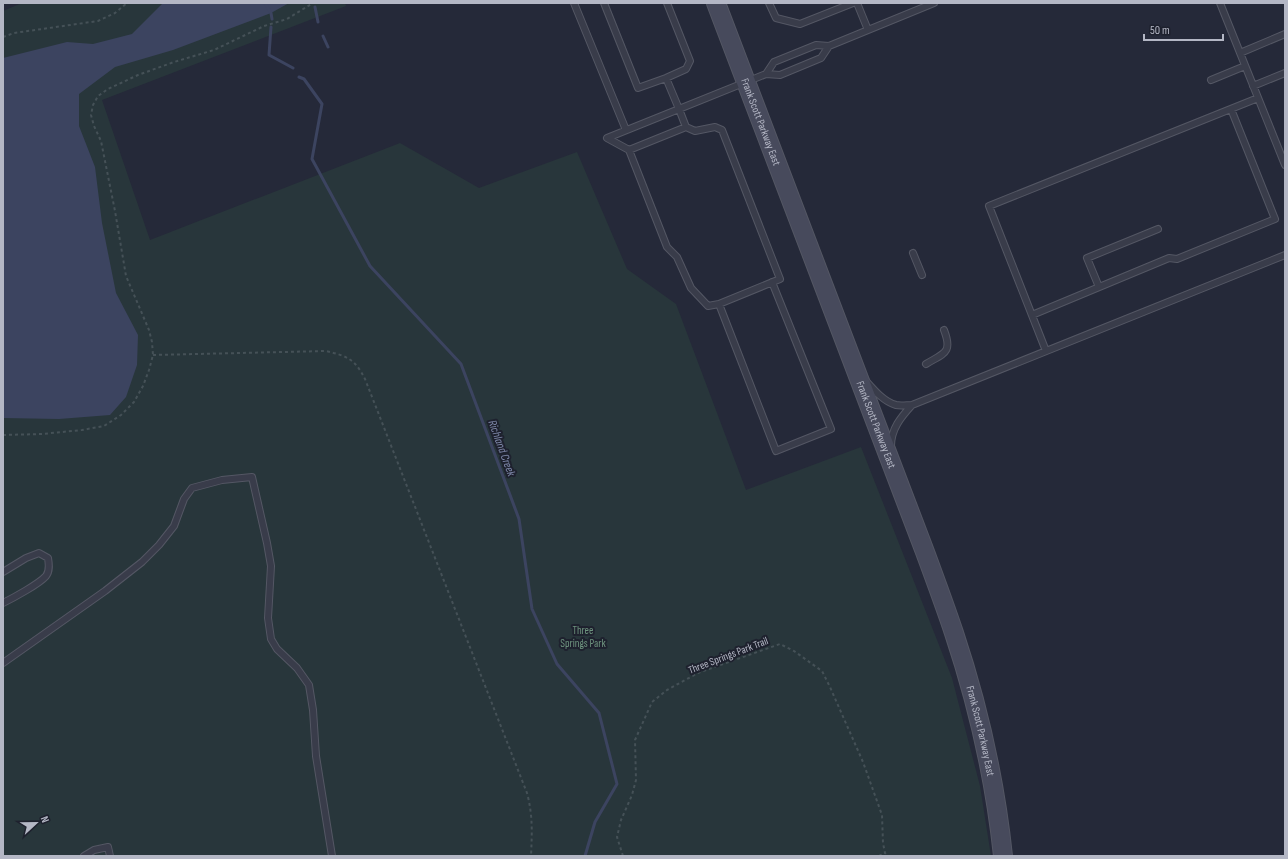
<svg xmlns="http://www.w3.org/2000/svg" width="1288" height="859" font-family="'Sofia Sans Condensed',sans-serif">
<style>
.green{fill:#28363b}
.water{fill:#3c4460}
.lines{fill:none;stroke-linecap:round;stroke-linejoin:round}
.stream{stroke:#3c4460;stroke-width:3}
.lane-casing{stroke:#545764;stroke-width:8}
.secondary-casing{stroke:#545764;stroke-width:20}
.path{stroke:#455157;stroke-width:2;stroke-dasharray:3 3;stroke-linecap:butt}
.lane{stroke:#393c4a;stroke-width:6}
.secondary{stroke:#474a5c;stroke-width:18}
.labels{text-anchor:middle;stroke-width:4;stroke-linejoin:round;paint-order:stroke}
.street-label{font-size:11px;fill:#b4b7c5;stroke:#1e212e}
.park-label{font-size:11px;fill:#6e947f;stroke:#1e212e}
.water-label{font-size:12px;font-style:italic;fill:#7f88aa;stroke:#1e212e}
</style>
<rect width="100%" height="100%" fill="#252939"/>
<path class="green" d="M22 3H345L346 6 102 100 150 240 400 143 479 188 577 152 627 269 676 304 746 490 861 447 952 678 980 786 991 856H3V11Z"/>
<path class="water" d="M163 3H289L271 13 173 50 115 67 79 94V126L95 167 102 223 116 293 138 335 137 365 126 397 110 415 59 419 3 418V58L67 42 93 44 132 34Z"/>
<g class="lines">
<path class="stream" d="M265 3 271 13 272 19
M315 7 318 22
M271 27 269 55 293 68
M323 36 328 47
M299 77 304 79 322 104 312 159 370 266 461 364 519 519 532 609 557 664 599 713 617 784 595 822 585 856"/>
<defs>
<path id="lane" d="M574 3 626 130
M604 3 638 88 666 78 686 69 690 61 667 3
M769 3 776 18 800 24 853 3
M857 3 868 30
M1220 3 1285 165
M1240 53 1285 34
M766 74 774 62 816 45 829 46 934 3
M666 78 679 109 766 74 780 75 821 58 829 46
M1211 80 1245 66
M1253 86 1285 73
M679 109 686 127 695 131 715 127 722 130 780 279 719 304 708 306 691 288 677 257 667 247 629 150 607 138Z
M629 150 686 127
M913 253 922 275
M1099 287 1087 258 1158 229
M719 304 776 451 831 429 772 282
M1032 315 1169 258 1177 259 1275 219 1231 109
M1046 351 989 206 1258 98
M926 364C944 353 953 353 944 330
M866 381C874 390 884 402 896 405 901 406 907 405 912 405L1285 255
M891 446C891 429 901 417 912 405
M3 572 26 558 39 553 48 558C49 564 50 571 46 576 39 584 13 598 3 603
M3 663 105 591 142 562 159 545 174 526 184 499 192 488 222 480 252 477 267 543 271 566 268 618 271 639 277 649 297 668 309 685 313 710 316 756 332 856
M84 856 94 850 108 847 110 856"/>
<g id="secondary">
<path id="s1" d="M716 3 925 552C935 579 945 606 954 633 978 705 995 780 1003 856"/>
</g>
</defs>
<use href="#lane" class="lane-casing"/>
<use href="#secondary" class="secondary-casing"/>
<path class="path" d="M3 37 14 33 98 21 115 13 127 3
M153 355 326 351C347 356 355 359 365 379L527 793C533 816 532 833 531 856
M3 435 42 434 82 430 104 426 121 415 134 402 143 386 149 370 153 355 152 342 149 330 126 276 115 211 101 141 94 126 91 115 93 105 98 96 108 89 138 75 174 62 214 50 264 26 287 19 313 3
M623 856 617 837 621 820 632 795 636 780 635 740 652 702 667 690 698 673 780 644 794 651 822 671 830 687 863 762 882 815 883 843 885 853 888 856
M879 856 885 853"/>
<use href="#lane" class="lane"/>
<use href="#secondary" class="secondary"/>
</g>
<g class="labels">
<g class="street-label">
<text dy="4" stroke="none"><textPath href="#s1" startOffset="127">Frank Scott Parkway East</textPath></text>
<text dy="4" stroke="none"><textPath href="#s1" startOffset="451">Frank Scott Parkway East</textPath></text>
<text transform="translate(728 655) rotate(-21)" y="4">Three Springs Park Trail</text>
<text dy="4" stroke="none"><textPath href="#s1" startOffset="775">Frank Scott Parkway East</textPath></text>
</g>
<g class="park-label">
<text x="583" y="634">Three<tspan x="583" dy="13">Springs Park</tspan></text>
</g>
<g class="water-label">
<text transform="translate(502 448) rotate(70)" y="4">Richland Creek</text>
</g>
</g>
<rect width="1288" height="859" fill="none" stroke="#b4b7c5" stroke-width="8"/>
<g transform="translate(36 823) rotate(68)" stroke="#1e212e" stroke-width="3" paint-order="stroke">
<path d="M0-3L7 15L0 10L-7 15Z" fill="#b4b7c5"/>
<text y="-6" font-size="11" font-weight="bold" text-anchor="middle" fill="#b4b7c5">N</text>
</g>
<path d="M1144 34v6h79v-6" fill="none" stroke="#b4b7c5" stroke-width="2"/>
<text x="1150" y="34" font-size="12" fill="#b4b7c5" stroke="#1e212e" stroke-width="3" paint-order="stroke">50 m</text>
</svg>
